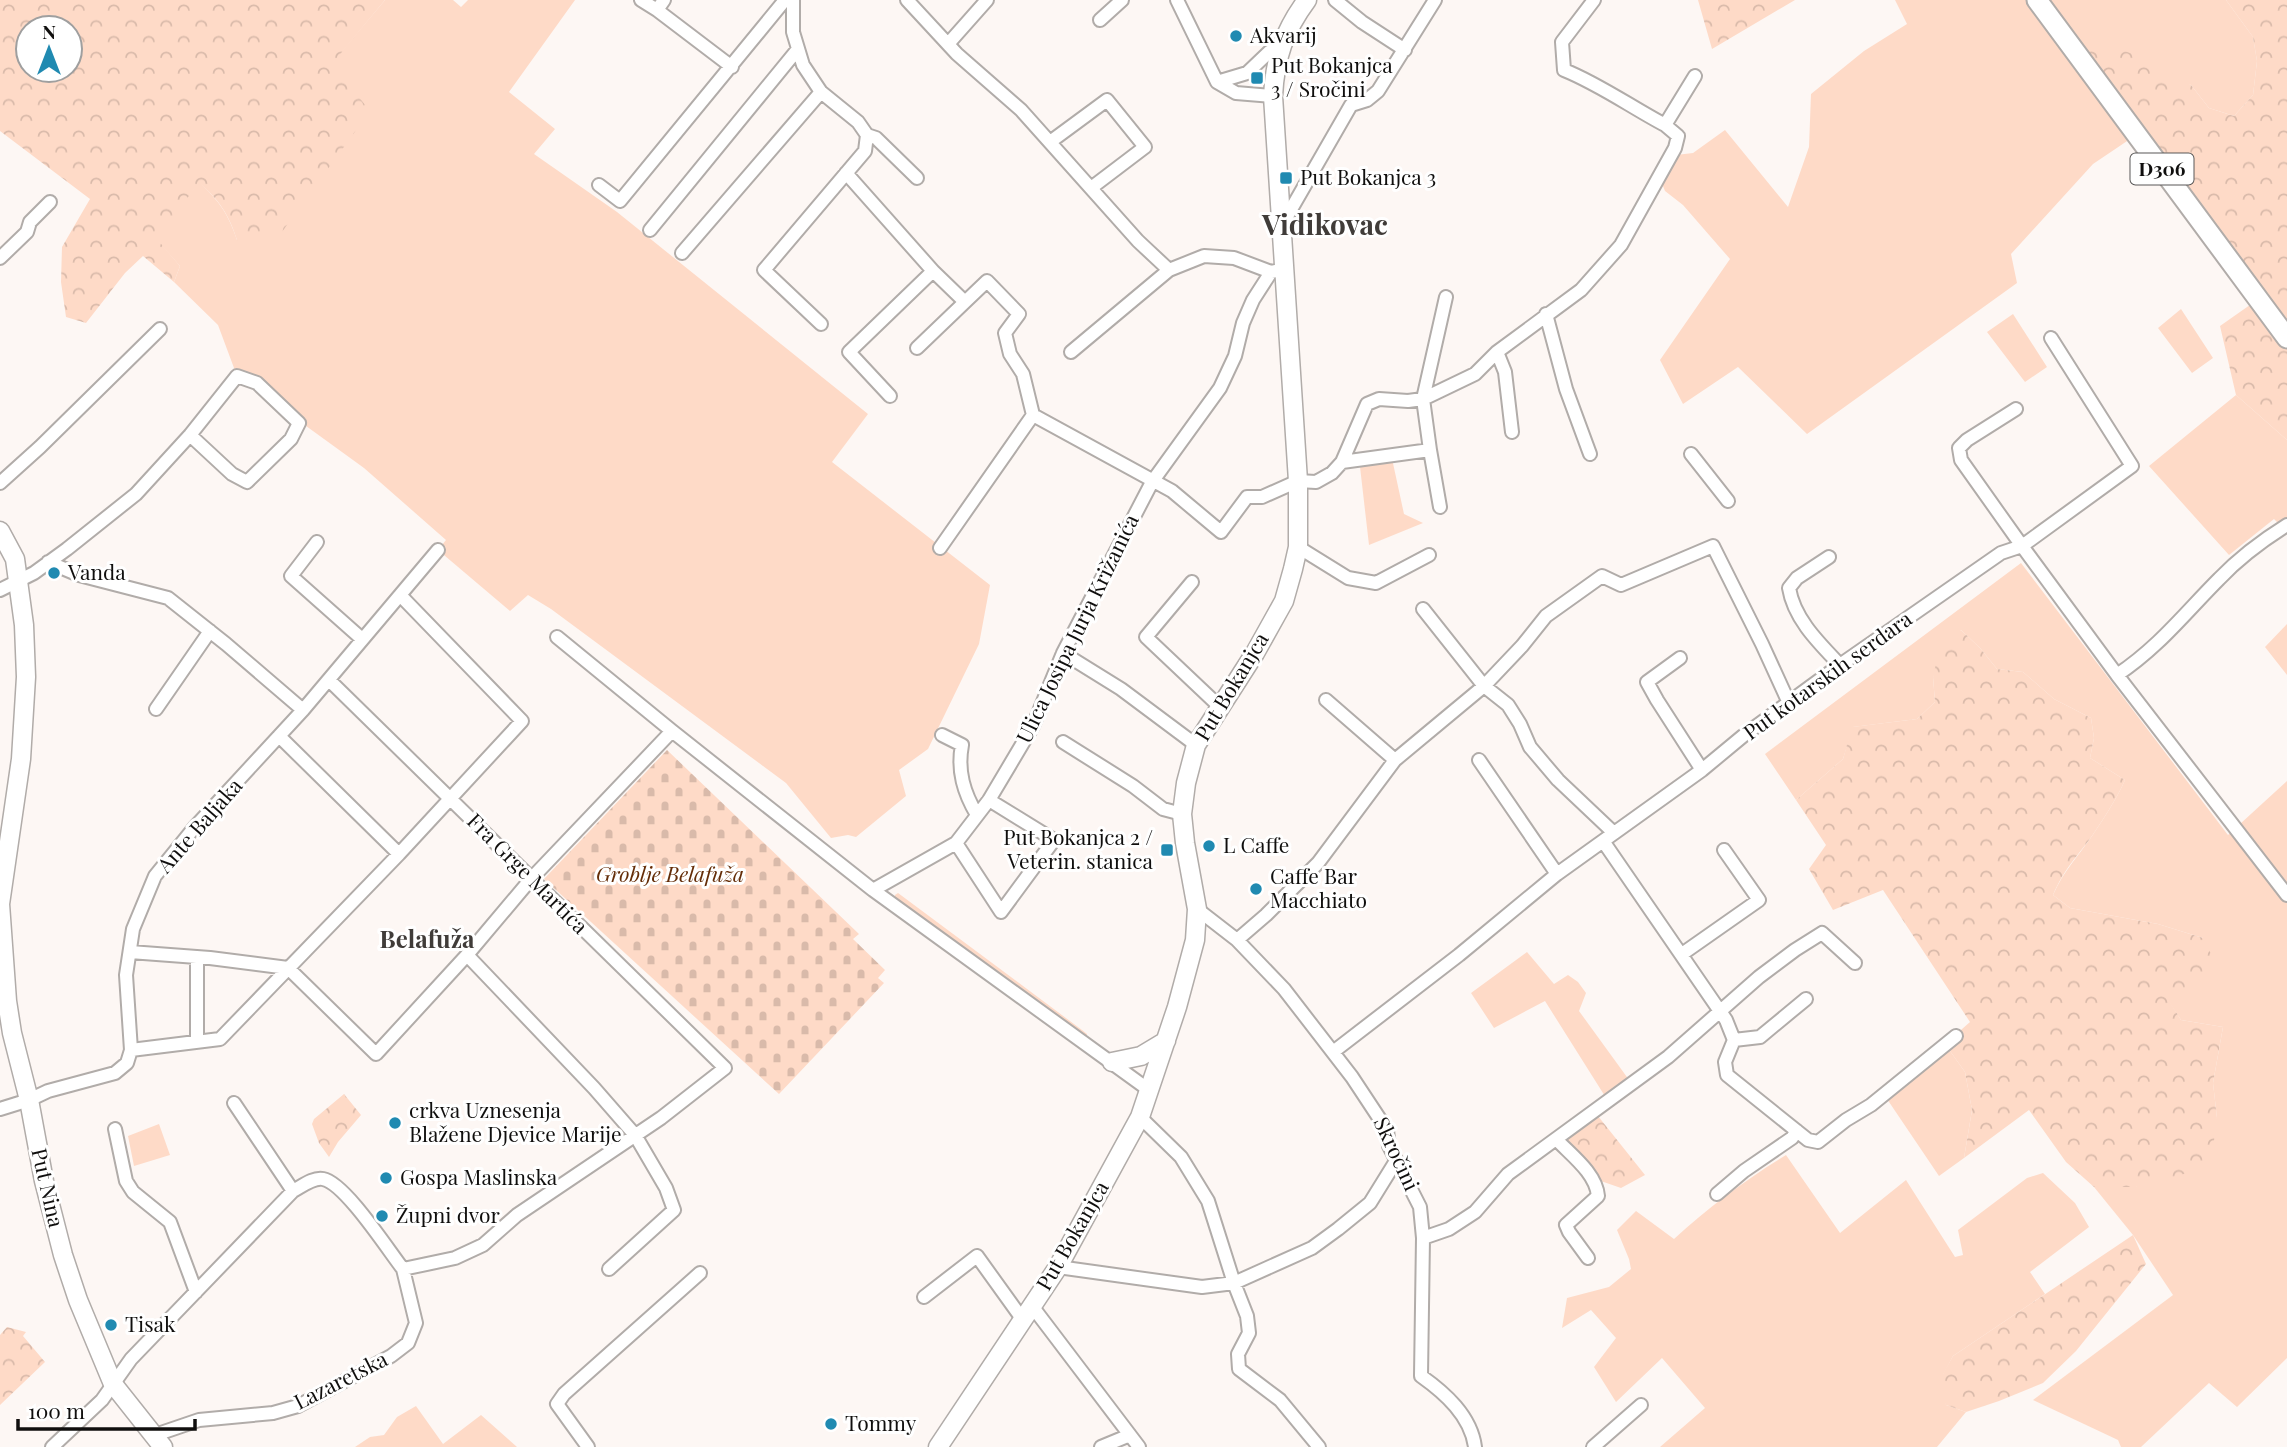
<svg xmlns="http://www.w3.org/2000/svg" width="2287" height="1447" font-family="'Playfair Display',serif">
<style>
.grass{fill:#fedac7}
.forest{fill:url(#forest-crowns);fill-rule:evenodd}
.cemetery{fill:url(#cemetery-stones)}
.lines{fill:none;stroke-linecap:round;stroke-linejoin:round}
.street-casing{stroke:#b1aca9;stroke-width:16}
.secondary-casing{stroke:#b1aca9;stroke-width:21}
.primary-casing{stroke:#b1aca9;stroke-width:23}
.street{stroke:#fff;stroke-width:12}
.secondary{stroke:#fff;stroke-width:18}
.primary{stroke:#fff;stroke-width:19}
.poi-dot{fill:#208ab1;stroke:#fff;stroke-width:2.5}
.labels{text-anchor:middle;stroke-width:6;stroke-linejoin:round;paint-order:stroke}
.shield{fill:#fff;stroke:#585756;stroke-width:2}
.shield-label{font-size:19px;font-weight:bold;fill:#100f0e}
.poi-label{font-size:21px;fill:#100f0e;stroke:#fff;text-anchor:start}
.street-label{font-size:21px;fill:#100f0e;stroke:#fff}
.park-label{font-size:21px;font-style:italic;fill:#642d08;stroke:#fff}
.quarter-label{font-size:24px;font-weight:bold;fill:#403c39;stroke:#fff}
.district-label{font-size:28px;font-weight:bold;fill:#403c39;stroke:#fff}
</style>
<defs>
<pattern id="forest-crowns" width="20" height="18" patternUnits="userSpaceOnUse" patternTransform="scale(1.75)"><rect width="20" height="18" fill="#fedac7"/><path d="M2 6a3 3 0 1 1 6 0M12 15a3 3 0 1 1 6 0" fill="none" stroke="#d9baaa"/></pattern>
<pattern id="cemetery-stones" width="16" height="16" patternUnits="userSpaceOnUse" patternTransform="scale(1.75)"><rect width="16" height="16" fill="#fedac7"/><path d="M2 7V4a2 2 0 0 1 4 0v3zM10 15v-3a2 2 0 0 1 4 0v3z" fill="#d9baaa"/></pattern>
</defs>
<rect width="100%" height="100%" fill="#fdf7f4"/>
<path class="grass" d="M385 0H453L461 7 468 0H575L509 92 555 129 534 154 617 212 868 414 832 462 990 585 979 644 928 749 899 770 906 796 856 837 848 835 831 838 786 783 551 609 528 595 510 611 438 550 446 540 364 468 237 376 218 325 174 282 180 266 155 238 199 182C219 201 228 213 237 240L331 64Z
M1895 0H2226L2253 37 2257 61 2253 95 2234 116 2209 108 2191 85 2083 48 2145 129 2093 164 2011 254 2017 283 1807 434 1738 367 1683 404 1660 360 1730 259 1683 205 1665 191 1661 181 1676 155 1693 153 1725 130 1788 207 1809 147 1811 94 1864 51 1907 24Z
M2181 309 2213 358 2192 373 2158 328Z
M2013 314 2047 367 2025 382 1987 332Z
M2236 395 2287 440V532L2274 519 2229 555 2149 466Z
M1391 454 1404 514 1423 523 1369 545 1359 458Z
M2021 563 2228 835 2287 781V1358L2237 1407 2209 1383 2141 1447H2121L2118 1440 2033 1400 2173 1295 2133 1235 2094 1187H2136L2217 1118 2213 1083 2223 1027 2181 1020 2165 996 2203 938 2158 924 2070 908 2053 895C2064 870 2077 858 2092 836 2104 818 2116 800 2125 780L2090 758 2094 738 2091 718 2054 699 2023 672 1997 669 1980 648 1961 630 1933 677 1935 702 1917 719 1853 727 1843 759 1796 800 1765 754Z
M2287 624V675L2265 647Z
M898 893 1082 1030 1087 1034V1038L895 899V895Z
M1527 952 1554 984 1568 975 1578 982 1586 993 1579 1011 1632 1084 1608 1101 1545 1001 1494 1028 1471 993Z
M1945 1044 1965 1072 1972 1110 1964 1158 1939 1176 1885 1096Z
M159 1124 170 1155 134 1166 128 1136Z
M1786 1155 1840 1233 1906 1180 1955 1257 1963 1255 1958 1230 2027 1178 2043 1173 2075 1203 2089 1227 2030 1272 2045 1294 1953 1356 1943 1375 1946 1405 1966 1412 1937 1447H1660L1705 1408 1662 1358 1616 1402 1594 1367 1616 1338 1591 1310 1562 1328 1567 1298 1609 1287 1631 1269 1629 1259 1617 1230 1636 1211 1674 1239C1709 1207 1745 1180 1786 1155Z
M416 1406 443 1444 481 1415 517 1447H355L370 1437 384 1435 397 1417Z"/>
<path class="forest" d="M0 0H385L332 64 370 111 279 236 252 243 237 240C229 215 219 199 199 183L156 238 180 266 174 282 143 256 125 273 86 323 66 317 61 282 62 247 90 199 0 131ZM28 28H70V70H28Z
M1698 0H1795L1712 49Z
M2226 0H2287V440L2236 395 2220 326 2267 293 2082 47 2111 46 2149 60 2191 85 2209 108 2234 116 2253 95 2257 61 2253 37Z
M1961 630 1980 648 1997 669 2023 672 2054 699 2091 718 2094 738 2090 758 2125 780C2116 800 2104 818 2092 836 2076 858 2064 869 2053 895L2070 908 2158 924 2203 938 2214 960 2200 983 2166 996 2181 1020 2223 1027 2213 1083 2217 1118 2211 1163 2181 1175 2136 1187H2094L2066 1162 2029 1110 1964 1158 1972 1110 1965 1072 1945 1044 1970 1022 1883 890 1833 910 1809 869 1826 845 1796 800 1843 759 1852 727 1917 719 1935 702 1933 677 1939 649Z
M344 1094 361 1115 338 1142 329 1157 319 1143 312 1124 314 1119Z
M1594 1111 1645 1175 1621 1188 1595 1179 1561 1136Z
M2133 1235 2146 1264 2076 1351 2043 1383 1999 1401 1966 1412 1946 1405C1936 1380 1941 1378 1953 1356Z
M7 1327 26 1332 23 1336 45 1362 0 1405V1335Z"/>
<path class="cemetery" d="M667 750 859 934 853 939 885 970 878 978 884 983 779 1094 544 879Z"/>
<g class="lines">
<defs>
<path id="street" d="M641 0 657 10
M664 0 657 10 732 67
M793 0V32L803 65 821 92 858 122 867 135 865 151 764 270 821 324
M907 0 957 54 1021 110 1138 241 1169 270 1204 256 1234 258 1271 272 1276 271
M1177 0 1217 82 1236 93 1273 96
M1335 0 1362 22 1405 50
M1594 0 1562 42 1564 70C1599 84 1631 107 1665 125
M1100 20 1122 0
M948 44 987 0
M1217 82 1247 73 1269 52 1280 47
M867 135 876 138 917 178
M1050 142 1107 100 1145 147 1091 188
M846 173 933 271 849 352 890 396
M599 185 620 201 785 0
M1282 225 1351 105 1367 100 1378 91 1435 0
M650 230 798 49
M682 253 821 92
M0 258 27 232 30 222 50 202
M933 271 965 302 987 281 1019 314 1005 333 1010 354 1023 374 1033 415
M1546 314 1566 389 1590 454
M917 348 965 302
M1071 352 1169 270
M1497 352 1505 372 1512 432
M2016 409 1967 440 1959 448 1961 460 2022 546 2132 466 2051 338
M1430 450 1440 507
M1691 454 1728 501
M1342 462 1430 450 1423 399 1446 297
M0 483 40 447 160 329
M317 542 291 576 362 639
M1298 547 1348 578 1376 583 1429 555
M940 548 1033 415 1172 491 1221 532 1247 497H1262L1298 481 1316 482 1332 473 1342 462 1367 404 1379 399 1408 401 1423 399 1475 374 1497 352 1581 290 1621 245 1675 148 1678 136 1665 125 1695 76
M1829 557 1797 578 1789 588C1794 619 1819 643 1840 665
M48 562 79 575 168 598 226 644 303 710
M1192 582 1146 637 1220 707
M0 590 34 573 67 549 136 494 190 435 237 376 257 383 299 423 291 439 247 482 232 474 190 435
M1423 609 1484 686 1508 705 1520 724 1530 747 1558 780 1614 833
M557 637 672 731 873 890 1149 1090
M1063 653 1121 689 1196 745
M1680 658 1647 682 1657 700 1702 770
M2117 675 2287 895
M1326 700 1395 760
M156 709 210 631
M942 735 962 745C957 771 964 793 977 815
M279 736 399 854
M1063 742 1133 786 1163 809 1182 814
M1479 760 1557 874
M1603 841 1726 1020 1734 1040 1725 1062 1727 1075 1808 1140 1818 1142 1846 1120 1871 1105 1956 1036
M956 843 1001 912 1054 840 989 800
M873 890 956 843 989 800 1033 726 1063 653 1152 482 1220 388 1235 356 1243 323 1253 300 1271 272
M1197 909 1237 940 1284 989 1352 1077 1387 1130 1389 1146 1420 1207 1423 1238 1421 1376C1445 1393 1471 1416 1475 1447
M1237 940 1266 915 1318 863 1395 760 1484 686 1522 646 1546 616 1602 576 1621 585 1713 546 1762 644 1789 703
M130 952 210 958 288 968 376 1054 467 955 531 879 672 731
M1682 954 1759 900 1724 850
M467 955 594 1088 635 1135 666 1188 674 1210 609 1269
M1734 1040 1760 1037 1806 999
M197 1042V957
M131 1050 220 1039 399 854 522 721 400 595
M1333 1052 1459 955 1557 874 1702 770 1743 736 1840 665 2001 553 2022 546 2117 675C2159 647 2185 613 2219 579 2239 558 2263 540 2287 525
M234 1103 293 1191
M0 1109 29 1100 48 1091 115 1073 127 1063 131 1050 126 975 133 929 155 876 194 828 303 710 438 550
M1140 1117 1181 1157 1208 1201 1234 1283 1247 1316 1249 1333 1238 1354 1239 1369 1280 1400 1319 1447
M115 1129 126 1181 133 1192 170 1222 196 1292
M1556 1139C1571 1155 1596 1173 1598 1196L1566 1225 1569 1232 1588 1258
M1717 1194 1744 1171 1792 1138 1797 1131
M1423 1238 1449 1229 1475 1212 1508 1174 1668 1057 1759 977 1795 950 1822 933 1855 963
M1058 1267 1202 1287 1234 1283 1312 1248 1338 1229 1370 1203 1396 1161
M924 1297 977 1256 1023 1320
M1032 1306 1139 1447
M155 1435 199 1420 273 1413 298 1406 391 1356 408 1343 416 1323 403 1269
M52 1447 102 1400 131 1359 293 1191C301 1187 313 1177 323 1179 345 1183 388 1250 403 1269L455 1258 483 1245 517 1215 661 1118 725 1068 329 680
M588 1447 557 1404 564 1394 700 1273
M1101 1447 1130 1435
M1593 1447 1641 1405"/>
<path id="secondary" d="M0 531 15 559 24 625 26 677 21 759 0 904
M0 904 7 1001 12 1033 29 1100 44 1181 63 1255 78 1300 113 1384 163 1447
M1112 1062 1141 1056 1166 1041
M938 1447 1058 1267 1140 1117 1177 1007 1195 940 1197 909 1185 843 1182 814 1186 783 1196 745 1255 653 1284 601 1293 569 1298 547V481L1273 96C1275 58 1284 31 1307 0"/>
<path id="primary" d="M2037 0 2287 338"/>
</defs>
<use href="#street" class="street-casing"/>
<use href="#secondary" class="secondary-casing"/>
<use href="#primary" class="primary-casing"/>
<use href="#street" class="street"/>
<use href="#secondary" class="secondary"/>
<use href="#primary" class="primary"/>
</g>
<g class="poi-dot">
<circle cx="1236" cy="36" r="7"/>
<rect x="1250" y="71" width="14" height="14" rx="3.5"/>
<rect x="1279" y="171" width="14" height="14" rx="3.5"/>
<circle cx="54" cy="573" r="7"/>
<circle cx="1209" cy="846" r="7"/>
<rect x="1160" y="843" width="14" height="14" rx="3.5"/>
<circle cx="1256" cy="889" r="7"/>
<circle cx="395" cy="1123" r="7"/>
<circle cx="386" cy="1178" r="7"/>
<circle cx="382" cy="1216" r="7"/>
<circle cx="111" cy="1325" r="7"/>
<circle cx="831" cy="1424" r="7"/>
</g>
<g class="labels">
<rect class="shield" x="2130.5" y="153.5" width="63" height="31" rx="5"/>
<g class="shield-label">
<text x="2162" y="176">D306</text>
</g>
<g class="poi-label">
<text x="1250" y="43">Akvarij</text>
<text x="1271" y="73">Put Bokanjca<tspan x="1271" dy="24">3 / Sročini</tspan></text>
<text x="1300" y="185">Put Bokanjca 3</text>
<text x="68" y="580">Vanda</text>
<text x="1153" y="845" text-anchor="end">Put Bokanjca 2 /<tspan x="1153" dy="24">Veterin. stanica</tspan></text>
<text x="1223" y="853">L Caffe</text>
<text x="1270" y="884">Caffe Bar<tspan x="1270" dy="24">Macchiato</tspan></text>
<text x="409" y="1118">crkva Uznesenja<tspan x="409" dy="24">Blažene Djevice Marije</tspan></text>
<text x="400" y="1185">Gospa Maslinska</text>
<text x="396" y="1223">Župni dvor</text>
<text x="125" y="1332">Tisak</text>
<text x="845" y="1431">Tommy</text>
</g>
<g class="street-label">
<text transform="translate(1078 629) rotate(-64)" y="7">Ulica Josipa Jurja Križanića</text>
<text transform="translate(1828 676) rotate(-36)" y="7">Put kotarskih serdara</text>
<text transform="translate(1232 687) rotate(-59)" y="7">Put Bokanjca</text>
<text transform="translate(200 826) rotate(-49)" y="7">Ante Baljaka</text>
<text transform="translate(527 874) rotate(45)" y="7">Fra Grge Martića</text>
<text transform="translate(1396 1154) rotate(65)" y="7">Skročini</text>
<text transform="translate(47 1188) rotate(77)" y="7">Put Nina</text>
<text transform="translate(1073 1236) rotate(-60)" y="7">Put Bokanjca</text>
<text transform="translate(341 1381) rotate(-27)" y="7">Lazaretska</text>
</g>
<g class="park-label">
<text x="670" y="882">Groblje Belafuža</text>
</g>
<g class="quarter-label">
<text x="427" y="948">Belafuža</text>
</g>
<g class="district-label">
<text x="1325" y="235">Vidikovac</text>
</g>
</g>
<g transform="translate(49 49)"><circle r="33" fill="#ffffff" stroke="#9f9f9f" stroke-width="2"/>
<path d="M0-5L12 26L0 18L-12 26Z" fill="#208ab1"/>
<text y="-10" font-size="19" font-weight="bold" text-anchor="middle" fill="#100f0e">N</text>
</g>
<path d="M18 1419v10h177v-10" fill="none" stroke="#100f0e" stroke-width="3.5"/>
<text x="28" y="1419" font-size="21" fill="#100f0e" stroke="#ffffff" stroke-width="5" paint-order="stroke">100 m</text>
</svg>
